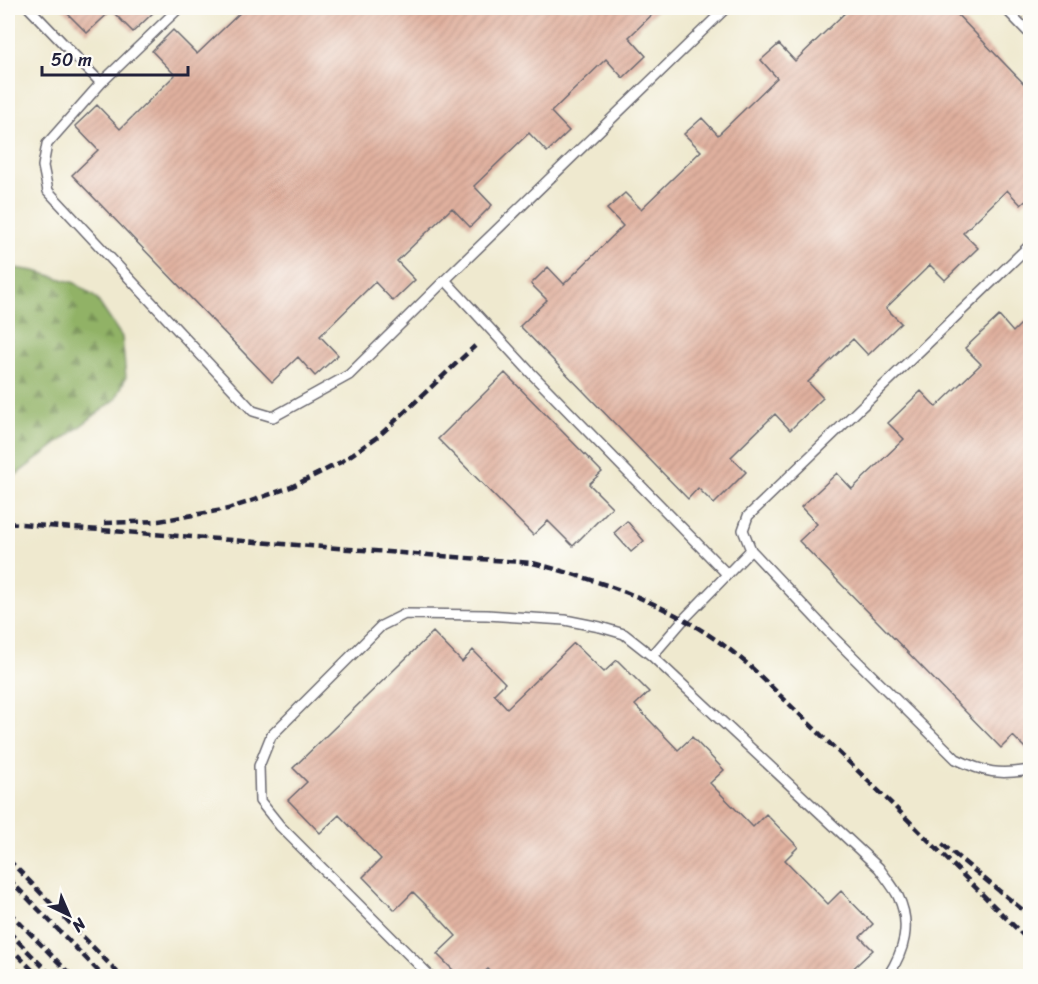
<svg xmlns="http://www.w3.org/2000/svg" width="1038" height="984" font-family="Sriracha,sans-serif">
<style>
.forest{fill:url(#forest-firs);stroke:#5a6a50;stroke-width:1.5}
.building{fill:url(#building-hatch)}
.lines{fill:none;stroke-linecap:round;stroke-linejoin:round}
.lane-casing{stroke:#6a686f;stroke-width:12}
.lane{stroke:#fff;stroke-width:9}
.rail{stroke:#22223b;stroke-width:4.5;stroke-dasharray:9 4.5;stroke-linecap:butt}
</style>
<defs>
<pattern id="forest-firs" width="22" height="20" patternUnits="userSpaceOnUse" patternTransform="scale(1.5)"><rect width="22" height="20" fill="#91b266"/><path d="M5 1l3.5 6h-7zM16 11l3.5 6h-7z" fill="#769055"/></pattern>
<pattern id="building-hatch" width="6" height="6" patternUnits="userSpaceOnUse" patternTransform="scale(1.5)"><rect width="6" height="6" fill="#e0b09e"/><path d="M-1 1l2-2M0 6l6-6M5 7l2-2" fill="none" stroke="#c09789"/></pattern>
</defs>
<rect width="100%" height="100%" fill="#fdfcf7"/>
<filter id="ink" filterUnits="userSpaceOnUse"><feTurbulence type="fractalNoise" baseFrequency=".0167" numOctaves="2"/><feDisplacementMap in="SourceGraphic" scale="12" xChannelSelector="R" yChannelSelector="G"/><feConvolveMatrix kernelMatrix="1 2 1 2 8 2 1 2 1" color-interpolation-filters="sRGB"/></filter>
<filter id="wash" filterUnits="userSpaceOnUse"><feTurbulence type="fractalNoise" baseFrequency=".008" numOctaves="4" result="noise"/><feDisplacementMap in="SourceGraphic" scale="24" xChannelSelector="R" yChannelSelector="G"/><feGaussianBlur stdDeviation="1.35" result="paint"/><feColorMatrix in="noise" values="0 0 0 0 0 0 0 0 0 0 0 0 0 0 0 0 0 1.4 0 .05"/><feComposite in="paint" operator="in"/></filter>
<g filter="url(#wash)">
<rect width="100%" height="100%" fill="#efe9cf"/>
<path class="forest" d="M8 267 35 271 75 283 96 298 122 337 126 377 116 399 8 481Z"/>
<g id="blocks">
<path class="building" d="M62 8H114L87 33Z
M117 8H152L155 11 133 32 113 12Z
M245 8H659L629 37 646 56 623 78 606 59 551 112 569 131 547 152 529 133 474 186 492 205 470 227 452 208 397 261 415 280 393 301 375 282 320 336 338 355 315 376 298 357 272 382 72 175 98 150 75 126 97 105 120 129 175 75 152 51 173 30 197 54Z
M850 8H951L1030 90V197L1021 205 1007 190 963 233 978 248 945 280 930 265 886 308 901 323 868 355 853 339 808 382 823 398 790 430 775 414 731 457 746 472 714 504 698 488 688 499 520 326 547 300 531 284 548 267 564 284 623 226 607 209 625 193 641 209 701 151 684 134 702 118 718 135 777 78 761 60 779 44 795 61Z
M999 316 1013 332 1027 318 1030 321V749L1028 751 1013 736 1001 748 799 541 817 524 801 507 837 473 852 489 904 439 888 423 921 391 936 407 981 364 965 348Z
M505 373 602 472 589 484 612 507 573 546 548 521 533 535 438 439Z
M627 521 644 541 631 552 614 533Z
M433 632 462 662 473 650 505 683 494 694 507 708 574 643 604 672 617 660 649 692 635 705 678 750 692 737 724 770 710 783 753 827 766 814 798 847 785 860 828 904 841 891 873 924 860 937 873 950 845 976H495L488 969 480 976H459L437 954 456 936 442 921 413 892 395 910 363 877 381 859 368 845 339 815 320 833 288 800 307 782 293 768Z"/>
</g>
</g>
<g filter="url(#ink)">
<use href="#blocks" fill-opacity="0" stroke="#6a686f" stroke-width="1.5"/>
<g class="lines">
<defs>
<path id="lane" d="M29 8 101 83 47 144 43 166 48 191 253 411 273 417 349 375 445 280 530 372 727 574
M1005 8 1030 34
M101 83 179 8
M445 280 726 8
M751 550 743 530 748 516 1030 245
M652 656 684 619 751 550 837 641 956 759C985 773 999 775 1030 770
M430 976 280 826 260 801 259 766 271 736 381 626 405 614 487 615 565 620 600 627 624 634 652 656 879 868C885 877 893 886 898 896 912 925 904 951 888 976"/>
</defs>
<use href="#lane" class="lane-casing"/>
<use href="#lane" class="lane"/>
<path class="rail" d="M8 523 533 563C616 585 684 609 751 667L895 807 1030 942
M104 523 159 521 228 509 291 487 341 462 380 435 475 346
M942 844 1030 916
M8 859 121 976
M8 878 103 976
M8 911 72 976
M8 931 52 976
M8 945 38 976
M8 960 23 976"/>
</g>
</g>
<rect width="1038" height="984" fill="none" stroke="#fdfcf7" stroke-width="30"/>
<g transform="translate(69 915) rotate(136)" stroke="#fdfcf7" stroke-width="4.5" paint-order="stroke">
<path d="M0-4.5L10 22L0 15L-10 22Z" fill="#22223b"/>
<text y="-9" font-size="16" font-weight="bold" text-anchor="middle" fill="#22223b">N</text>
</g>
<path d="M42 66v9h146v-9" fill="none" stroke="#22223b" stroke-width="3"/>
<text x="51" y="66" font-size="18" fill="#22223b" stroke="#fdfcf7" stroke-width="4.5" paint-order="stroke">50 m</text>
</svg>
